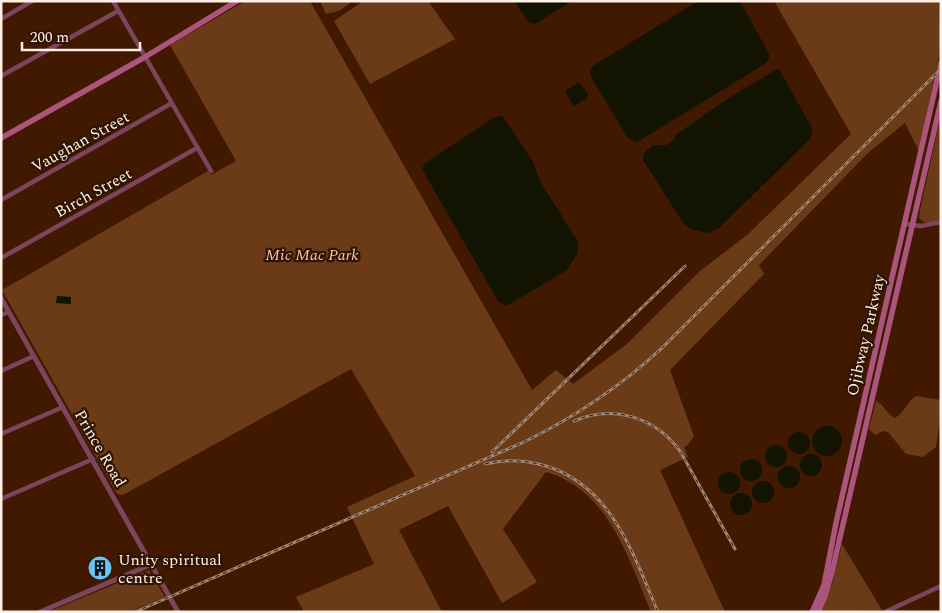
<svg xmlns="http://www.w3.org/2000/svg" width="942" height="613" font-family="Spectral,serif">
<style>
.green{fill:#6b3a17}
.water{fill:#121300}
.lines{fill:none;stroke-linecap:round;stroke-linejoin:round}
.minor{stroke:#7c455d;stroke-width:4.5}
.tertiary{stroke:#7c455d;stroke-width:5}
.secondary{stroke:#ab547c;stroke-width:5.5}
.rail-casing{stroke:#9f8474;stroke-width:3}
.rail{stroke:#301402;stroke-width:1;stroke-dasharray:4;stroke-linecap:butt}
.labels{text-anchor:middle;stroke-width:4.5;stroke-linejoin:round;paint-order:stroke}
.street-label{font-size:16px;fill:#fef0e8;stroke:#301402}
.park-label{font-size:16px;font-style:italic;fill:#f4c9af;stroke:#301402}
.poi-label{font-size:16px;fill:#fef0e8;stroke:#301402;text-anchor:start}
</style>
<rect width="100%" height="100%" fill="#401900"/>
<path class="green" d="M245 1H310L532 390 556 370 573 384 627 344 700 271 747 235 851 134 774 1H939L941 47 919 151 905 123 869 152 759 265 764 274 670 370 694 436 688 445 684 447 688 457 660 470 725 612H651C628 558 609 490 546 472L503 529 537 582 502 603 448 506 399 530 442 612H304L296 597 374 564 347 507 415 476 351 369 123 495 117 494 2 290 208 171 211 175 236 161 170 45Z
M320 1H353L339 11 326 14Z
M363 1H428L455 39 370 84 334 21Z
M941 115V219L931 223 924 222 919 218 920 210Z
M916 396 941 400V414L936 447 923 457 906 454 888 432 883 431 875 435 869 429 876 401C884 404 886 414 895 418 904 413 907 402 916 396Z
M842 544 882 610 820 612 832 584Z
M149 570 165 597 129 612H48Z"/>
<path class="water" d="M514 1H572L535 24 529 23Z
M698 1H740L769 54V59L763 65 639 141 635 142 628 138 591 77 590 70 593 66Z
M777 69 780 71 812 128V134L810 139 718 229 708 233 693 230 683 223 643 160 644 153 653 145C667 146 670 146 677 134L729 98Z
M578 83H580L588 94 587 98 576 105H573L566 93 567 90Z
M500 116 504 118 533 162 540 181 578 242 577 254 567 270 508 305H504L498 301 422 169 425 163 495 117Z
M57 296 71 297V304L56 303Z
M812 441a15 15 0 1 1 30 0a15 15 0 1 1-30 0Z
M788 443a11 11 0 1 1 22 0a11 11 0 1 1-22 0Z
M765 456a11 11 0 1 1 22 0a11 11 0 1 1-22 0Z
M800 465a11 11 0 1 1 22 0a11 11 0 1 1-22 0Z
M740 470a11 11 0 1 1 22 0a11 11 0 1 1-22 0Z
M778 477a11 11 0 1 1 22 0a11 11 0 1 1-22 0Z
M718 483a11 11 0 1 1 22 0a11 11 0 1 1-22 0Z
M752 492a11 11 0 1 1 22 0a11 11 0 1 1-22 0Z
M730 504a11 11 0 1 1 22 0a11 11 0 1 1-22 0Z"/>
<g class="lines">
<path class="minor" d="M113 1 211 171
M1 19 32 1
M1 76 118 11
M1 200 172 103
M905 224 921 226 941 222
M1 258 197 148
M1 315 9 312
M1 371 34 356
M1 434 63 407
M1 499 93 459
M885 612 941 586"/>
<path class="tertiary" d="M1 298 178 612
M40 612 152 564"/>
<path class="secondary" d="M1 138 145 57 237 1
M812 612 824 585 836 523 941 63
M818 612 825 596 832 572 941 101"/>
<defs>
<path id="rail" d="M574 421C613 404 655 417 680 451L735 549
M492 452 685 266
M485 464C505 459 526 460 546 466 612 486 633 554 658 612
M135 612 524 442C575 417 621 386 662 348L941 69"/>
</defs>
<use href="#rail" class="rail-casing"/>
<use href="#rail" class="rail"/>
</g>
<defs>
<symbol id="building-disc" viewBox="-11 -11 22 22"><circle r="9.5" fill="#6ac3f1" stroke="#301402"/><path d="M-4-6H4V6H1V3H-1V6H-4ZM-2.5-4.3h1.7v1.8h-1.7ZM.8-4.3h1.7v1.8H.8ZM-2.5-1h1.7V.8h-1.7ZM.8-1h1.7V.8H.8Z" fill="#111"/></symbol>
</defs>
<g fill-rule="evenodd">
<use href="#building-disc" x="86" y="554" width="28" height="28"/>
</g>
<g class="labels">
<g class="street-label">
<text transform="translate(80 141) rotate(-29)" y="6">Vaughan Street</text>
<text transform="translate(93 192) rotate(-29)" y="6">Birch Street</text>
<text transform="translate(865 335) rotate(-77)" y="6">Ojibway Parkway</text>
<text transform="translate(101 448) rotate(60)" y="6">Prince Road</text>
</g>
<g class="park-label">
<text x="312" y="260">Mic Mac Park</text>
</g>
<g class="poi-label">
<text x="118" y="565">Unity spiritual<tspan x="118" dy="18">centre</tspan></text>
</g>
</g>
<rect width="942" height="613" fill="none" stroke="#fef0e8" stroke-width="5"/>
<path d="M22 42v8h118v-8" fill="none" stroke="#fef0e8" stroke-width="2.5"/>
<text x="30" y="42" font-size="15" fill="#fef0e8" stroke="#301402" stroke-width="4" paint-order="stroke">200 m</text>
</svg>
